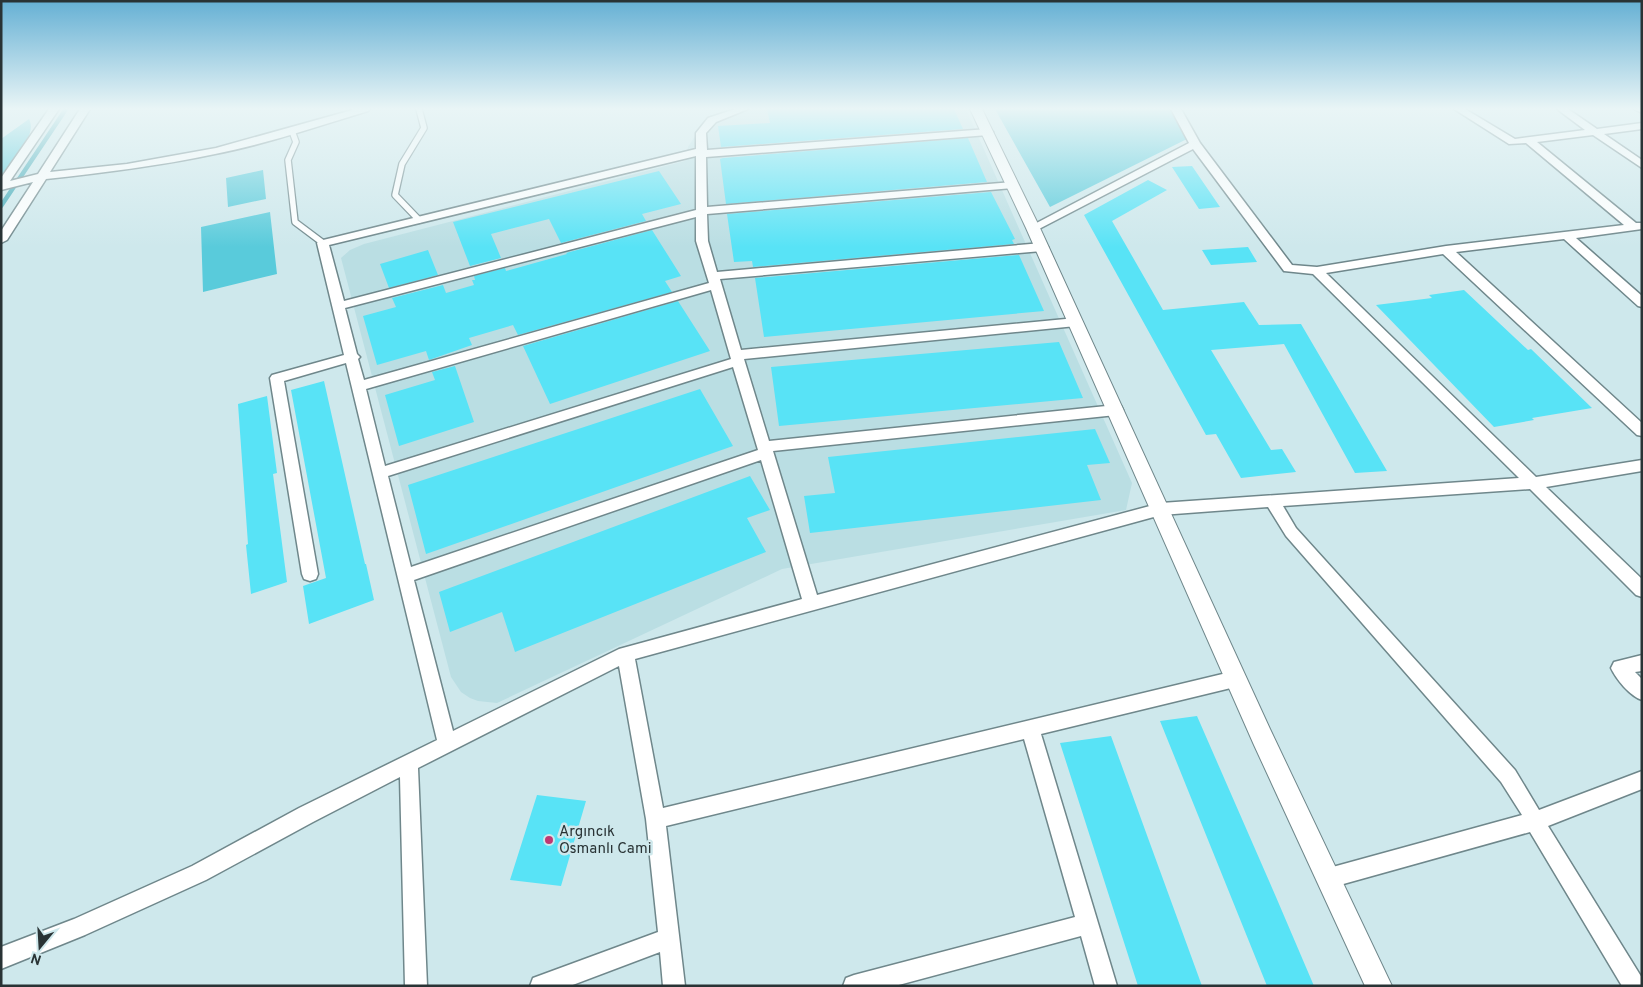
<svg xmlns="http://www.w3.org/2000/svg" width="1643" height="987" font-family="Overpass,sans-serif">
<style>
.built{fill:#badee3}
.green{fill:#59cbdb}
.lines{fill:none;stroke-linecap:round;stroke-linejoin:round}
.stream{stroke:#40a9b7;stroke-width:4.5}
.building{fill:#58e3f6}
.service-casing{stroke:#6f878b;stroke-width:8}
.minor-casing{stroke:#6f878b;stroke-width:3}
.tertiary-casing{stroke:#6f878b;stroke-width:2}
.service{stroke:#fff;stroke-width:5.5}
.minor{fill:#fff;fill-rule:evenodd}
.tertiary{fill:#fff;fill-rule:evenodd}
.poi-dot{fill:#c03773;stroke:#cee8ec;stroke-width:2}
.labels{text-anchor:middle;stroke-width:5;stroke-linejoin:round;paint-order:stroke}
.near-poi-label{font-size:15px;fill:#293335;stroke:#cee8ec;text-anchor:start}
</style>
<rect width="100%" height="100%" fill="#cee8ec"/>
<path class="built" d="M733 109H966L1132 483 1126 510 782 569 497 703 478 701 470 698 461 692 451 677 341 258 350 250 364 244 685 161 688 147 697 133 722 113Z"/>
<path class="green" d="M995 109H1172L1189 138 1050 207Z
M29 119C38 136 11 163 1 176V139Z
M263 170 266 199 228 207 226 178Z
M270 212 277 274 203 292 201 227Z"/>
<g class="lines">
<path class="stream" d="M1 206 66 109"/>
</g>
<path class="building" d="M767 109H954L963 129 721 147 718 126 770 123Z
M968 138 987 182 726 204 720 159 723 158Z
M1192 166 1220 207 1199 209 1172 167Z
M659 171 681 204 642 214 646 221 561 243 549 219 491 234 501 258 470 266 453 222Z
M1148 180 1167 190 1112 221 1163 310 1244 302 1259 325 1301 324 1387 471 1355 473 1284 344 1211 350 1271 450 1282 449 1296 472 1241 478 1216 434 1206 435 1084 215Z
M991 192 1015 239 1012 240 1014 244 753 267 752 261 734 262 727 214Z
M652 230 681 276 665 281 672 292 518 335 513 325 469 338 472 345 429 360 426 351 377 365 363 316 396 307 392 298 443 285 446 293 474 285 472 280H475L474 276 505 268 506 271 567 254 566 253Z
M1248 247 1257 262 1211 265 1202 250Z
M428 250 438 275 389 288 380 264Z
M1019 255 1044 311 764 337 755 278Z
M1464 290 1528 350 1531 349 1592 408 1532 418 1534 420 1494 427 1376 305 1432 298 1429 295Z
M678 301 710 351 550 404 523 346Z
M1059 342 1083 398 779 426 771 367Z
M455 366 474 422 399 446 385 395 435 380 432 372Z
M324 381 365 564H366L374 600 309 624 303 586 326 578 291 390Z
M700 389 733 446 426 554 408 485Z
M267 396 277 473 273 474 287 582 251 594 246 545 248 544 238 404Z
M1095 429 1110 463 1087 465 1101 500 810 533 804 496 835 493 828 457Z
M750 476 770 510 747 518 766 552 515 652 502 612 450 632 439 592Z
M1197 716 1276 897 1314 986H1267L1160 721Z
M1111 736 1148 838 1202 986H1138L1060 743Z
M537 795 586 801 561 886 510 880Z"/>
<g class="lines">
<defs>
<path id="service" d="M419 109 424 128 402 164 395 195 419 220
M292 131 296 142 288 160 295 222 323 243"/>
<path id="minor" d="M49 109H59L10 181 38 174 80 109H90L50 172 127 164 216 148 356 109H370L368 111C318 126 267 144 215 154 159 166 102 173 46 179L7 240 1 243V231L33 182 1 190V178Z
M735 109H748L716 122 706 133 707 150 988 129 993 132 988 135 706 157 707 207 1013 182 1018 185 1013 188 707 214 708 241 717 272 1042 243 1048 247 1042 251 720 279 741 350 1076 318 1082 322 1076 326 744 359 769 441 1116 405 1121 406 1123 410 1121 414 1116 415 773 451 817 595 1161 503 1519 478 1313 274 1284 271 1193 149 1037 230H1029L1027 228 1189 143 1171 109H1181L1200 143 1292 265 1317 267 1446 246 1624 225 1526 143 1509 144 1454 109H1465L1515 139 1585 130 1557 109H1568L1597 129 1642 123V129L1604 134 1642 160V168L1593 135 1537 142 1636 223H1642V229L1576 238 1642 296V307L1638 306 1564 239 1456 252 1642 423V436L1637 435 1443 254 1326 273 1536 477 1642 460V471L1546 487 1642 579V597L1636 595 1530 489 1283 506 1296 528 1515 770 1539 810 1642 771V789L1548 826 1642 978V986H1622L1530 832 1329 888 1322 885 1319 878 1322 871 1329 868 1522 815 1501 782 1286 536 1268 507 1161 515 635 659 663 808 1235 671 1241 673 1244 679 1241 685 1235 687 1041 734 1117 986H1095L1081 936 895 986H843L846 978 854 975 1075 917 1024 739 666 826 685 986H663L660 952 570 986H530L533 978 658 932 646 819 619 666 418 768 427 986H405L400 777 313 822 206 880 85 935 1 969V947L74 919 192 866 299 808 437 740 346 363 284 381 318 574 316 579 310 581 304 579 302 574 270 378 272 375 344 355 317 243 319 241 696 149V133L708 118ZM696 156V210L344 301 329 245ZM696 217V241L709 283 364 380 358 359 360 357 357 354 345 308ZM711 290 731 359 385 466 366 389ZM733 367 758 450 411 567 388 476ZM761 460 802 599 619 649 453 731 414 580Z
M1634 109H1642V113Z
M1642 655V671L1635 672 1642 679V700C1630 696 1616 679 1611 668L1614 662Z"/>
<path id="tertiary" d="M970 109H982L1040 228 1270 729 1392 986H1365L1254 745 1026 228Z"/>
</defs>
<use href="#service" class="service-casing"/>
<use href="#minor" class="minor-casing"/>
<use href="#tertiary" class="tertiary-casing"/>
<use href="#service" class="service"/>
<use href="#minor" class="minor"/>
<use href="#tertiary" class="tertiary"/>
</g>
<linearGradient id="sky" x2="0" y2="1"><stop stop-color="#65b0d4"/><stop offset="0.44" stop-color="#e9f5f6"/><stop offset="1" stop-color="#e9f5f6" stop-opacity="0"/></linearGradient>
<rect width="1643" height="247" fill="url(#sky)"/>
<circle class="poi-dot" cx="549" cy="840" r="5"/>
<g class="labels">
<g class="near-poi-label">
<text x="559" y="836">Argıncık<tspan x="559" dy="17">Osmanlı Cami</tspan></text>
</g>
</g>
<rect width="1643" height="987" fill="none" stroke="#293335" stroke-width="5"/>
<g transform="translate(40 947) rotate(198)" stroke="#cee8ec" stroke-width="4" paint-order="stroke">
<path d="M0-4L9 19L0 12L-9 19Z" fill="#293335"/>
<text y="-8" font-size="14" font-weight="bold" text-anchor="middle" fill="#293335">N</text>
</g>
</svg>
